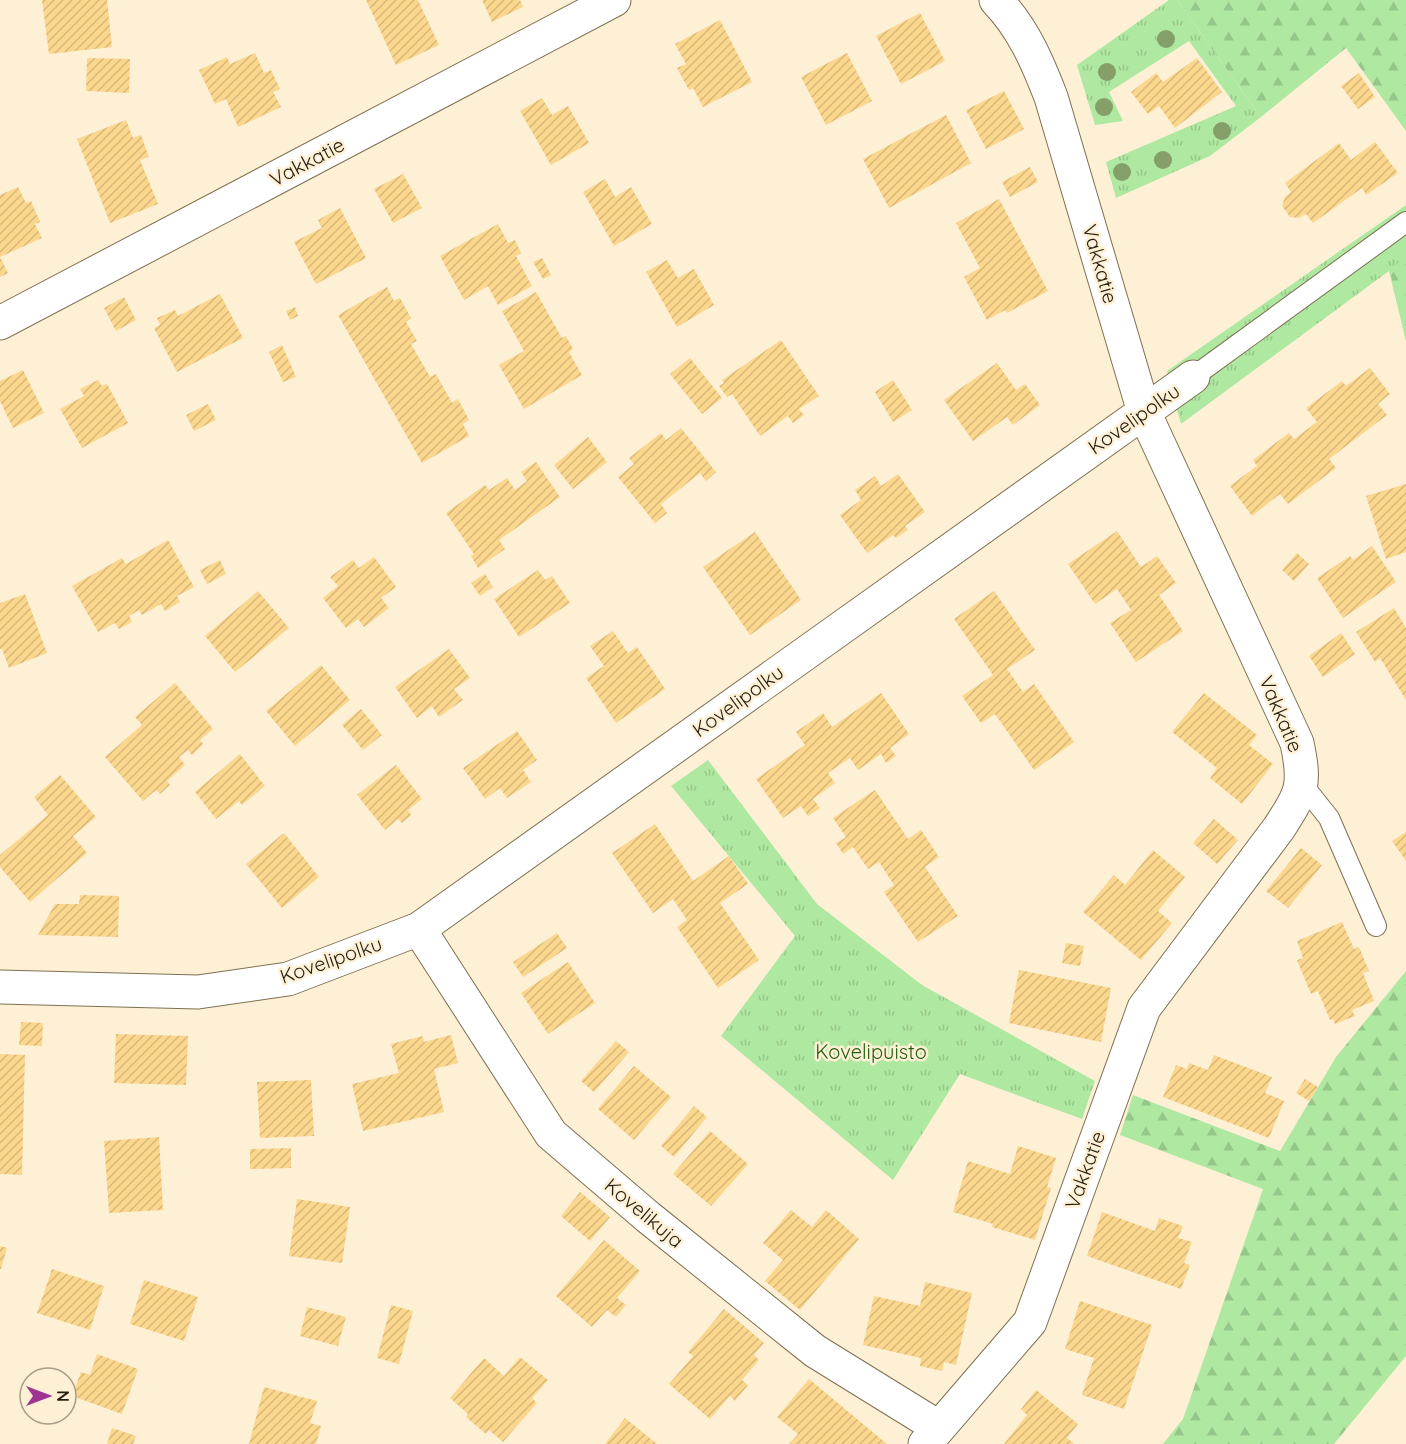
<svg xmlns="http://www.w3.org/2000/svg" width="1406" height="1444" font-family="Quicksand,sans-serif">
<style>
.grass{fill:url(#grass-tufts)}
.forest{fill:url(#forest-firs)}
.building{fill:url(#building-hatch)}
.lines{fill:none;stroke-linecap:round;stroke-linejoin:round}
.lane-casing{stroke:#7f7052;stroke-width:22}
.street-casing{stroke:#7f7052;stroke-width:35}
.lane{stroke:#fff;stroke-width:20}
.street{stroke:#fff;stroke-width:33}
.tree{fill:#859f68}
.labels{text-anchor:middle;stroke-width:5;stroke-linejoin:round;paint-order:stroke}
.street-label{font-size:20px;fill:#241e11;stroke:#fef0d5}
.park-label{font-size:20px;fill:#225d0f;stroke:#fef0d5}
</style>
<defs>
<pattern id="grass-tufts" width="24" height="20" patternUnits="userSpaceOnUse" patternTransform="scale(1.5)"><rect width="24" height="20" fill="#afe8a1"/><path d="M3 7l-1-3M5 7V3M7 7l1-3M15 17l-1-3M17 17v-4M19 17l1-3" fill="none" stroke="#96c78a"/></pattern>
<pattern id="forest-firs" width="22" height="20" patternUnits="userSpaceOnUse" patternTransform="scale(1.5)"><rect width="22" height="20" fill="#afe8a1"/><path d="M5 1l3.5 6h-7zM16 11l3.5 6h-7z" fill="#96c78a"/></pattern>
<pattern id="building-hatch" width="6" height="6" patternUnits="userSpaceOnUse" patternTransform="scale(1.5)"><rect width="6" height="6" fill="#fbd78e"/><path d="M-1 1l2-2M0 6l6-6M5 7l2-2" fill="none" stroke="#d7b879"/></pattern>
</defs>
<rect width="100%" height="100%" fill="#fef0d5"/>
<path class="grass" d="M1169 0H1177L1261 117 1210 156 1116 198 1106 162 1236 106 1189 41 1109 92 1123 121 1095 125 1077 65Z
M1406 205V341L1389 271 1181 424 1167 371Z
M708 760 817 904 922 985 1095 1081 1082 1119 960 1074 893 1180 721 1036 795 936 671 786Z"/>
<path class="forest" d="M1177 0H1406V131L1346 48 1261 117Z
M1406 254V341L1390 271Z
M1406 971V1356L1334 1444H1163L1183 1419 1263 1189 1120 1135 1133 1095 1280 1151 1336 1057Z"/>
<path class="building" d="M42 0H107L112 47 49 54Z
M366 0H418L439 45 396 65Z
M482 0H520L523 7 492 22Z
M920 13 945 61 901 84 876 36Z
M720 20 752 82 703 107 693 88 689 90 677 68 686 64 675 44Z
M255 53 264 73 271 70 280 89 273 92 281 107 238 127 226 99 215 104 199 70 227 57 230 64Z
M847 53 872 101 826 125 801 77Z
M87 58 130 59 129 93 86 91Z
M1197 58 1222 92 1175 128 1159 106 1148 114 1131 92 1156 73 1163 82Z
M1359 73 1375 97 1358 109 1341 86Z
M1004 91 1024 129 986 149 966 110Z
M542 98 552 115 568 106 589 143 551 165 520 111Z
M946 115 971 163 889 208 863 159Z
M126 120 133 138 141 135 149 157 140 160 158 204 110 223 77 139Z
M1375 142 1398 173 1366 195 1362 188 1313 223 1306 214 1299 218 1290 217 1282 206 1285 197 1291 192 1285 183 1339 143 1351 160Z
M1030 167 1038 182 1010 197 1002 182Z
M403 174 422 208 393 223 374 189Z
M605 179 615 197 631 187 652 224 614 246 583 192Z
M18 187 26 203 31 201 40 222 35 224 42 238 0 257 8 273 0 277V195Z
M999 199 1048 291 1007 313 1005 310 987 320 964 277 980 268 956 223Z
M340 208 366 258 316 284 294 242 322 228 318 220Z
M498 224 508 243 515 240 521 253 516 256 532 286 498 305 488 286 464 300 440 256Z
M542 258 551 275 543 279 533 262Z
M667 260 678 278 694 269 714 305 677 327 646 272Z
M387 287 394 301 400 298 411 318 406 322 417 341 411 344 430 377 436 374 452 403 458 399 469 420 463 424 469 436 422 463 338 315Z
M536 292 562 338 566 336 573 349 569 352 582 375 524 409 499 365 524 351 502 311Z
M220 294 243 338 177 372 154 328 160 325 157 318 175 310 178 316Z
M124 297 136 320 116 331 104 308Z
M295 307 298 316 290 320 286 311Z
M781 340 819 396 799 409 804 415 793 423 788 416 760 436 732 394 727 397 719 386 724 383 722 380Z
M282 345 296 377 283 382 269 352Z
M690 358 722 398 702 414 670 374Z
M997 363 1016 390 1025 384 1040 405 1013 425 1007 417 973 441 944 400Z
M1370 368 1390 394 1378 404 1387 415 1329 459 1336 468 1288 504 1280 494 1252 516 1230 486 1257 466 1253 460 1289 433 1294 439 1317 422 1306 408 1342 381 1346 386Z
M23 370 44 413 13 428 0 401V381Z
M98 380 102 386 107 384 128 423 82 448 60 409 84 396 80 389Z
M893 380 912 410 893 422 875 392Z
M208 404 216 420 194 431 186 415Z
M681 428 716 472 706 481 700 473 661 504 667 513 655 523 618 477 634 464 629 458 661 433 666 440Z
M588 437 607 462 573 489 554 465Z
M536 462 560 497 499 540 505 549 478 568 471 556 474 554 446 513 485 485 489 490 507 478 515 490 527 481 521 472Z
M898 474 925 512 905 526 908 530 896 538 893 535 867 553 840 515 861 500 855 490 875 476 881 486Z
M1406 484V552L1386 559 1366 496Z
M1117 531 1141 567 1157 556 1176 583 1159 595 1183 631 1136 662 1110 623 1131 610 1117 589 1095 604 1068 564Z
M755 532 801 600 750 635 703 567Z
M168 540 194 587 177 596 180 602 165 611 161 604 142 615 139 610 129 616 132 622 119 629 115 623 98 632 72 586 122 558 126 564Z
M1372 546 1396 582 1343 618 1317 578 1350 556 1353 560Z
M1297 553 1309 564 1294 581 1282 570Z
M374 557 396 587 381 598 389 608 364 627 358 619 346 628 323 598 338 586 330 577 353 560 359 568Z
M220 560 226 574 207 584 200 570Z
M538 570 545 580 552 576 570 603 519 637 494 599Z
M485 574 493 587 480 596 471 583Z
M258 591 289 628 235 672 205 636Z
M994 591 1035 650 1007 669 1023 692 1034 684 1074 742 1034 770 995 714 981 723 962 696 993 675 954 619Z
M25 594 47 653 9 668 2 649H0V603Z
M1394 608 1406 628V700L1380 658 1375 662 1356 632Z
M613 631 628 653 637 647 665 689 616 723 586 678 604 666 590 646Z
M1341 633 1355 654 1323 677 1309 656Z
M449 649 470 678 454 689 463 700 439 717 432 706 417 718 395 687Z
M321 665 350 700 295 746 266 711Z
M175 683 213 729 200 740 203 744 192 755 188 750 179 757 185 765 167 781 170 785 160 794 156 790 143 801 105 757 142 725 135 717Z
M881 693 909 734 890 748 896 756 886 763 881 754 858 770 850 758 828 773 835 783 813 799 820 808 808 816 801 806 783 818 756 779 805 745 796 732 823 713 832 727Z
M1204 693 1257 735 1249 745 1273 764 1242 804 1210 778 1217 768 1172 732Z
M361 709 382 735 363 750 342 725Z
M517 731 537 760 523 770 531 782 507 798 500 788 485 799 463 768Z
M240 754 265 786 242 805 239 801 216 819 195 792Z
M396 765 422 799 408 810 411 815 402 823 398 819 385 830 357 795Z
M60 775 96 817 73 836 87 853 30 902 0 867V855L48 815 34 797Z
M875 790 908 839 921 830 939 857 925 867 958 916 918 942 884 892 894 885 879 862 868 869 853 847 843 854 836 843 846 837 833 818Z
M1214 819 1238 840 1217 864 1193 843Z
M655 824 693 881 729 856 748 884 720 903 759 960 718 988 677 927 687 920 673 899 653 913 612 853Z
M1406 832V861L1392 841Z
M284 833 319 877 282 908 246 864Z
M1301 848 1322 865 1288 908 1266 891Z
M1153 850 1185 877 1158 911 1172 923 1141 960 1083 912 1114 875 1125 885Z
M80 895 119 896 118 937 38 935 55 904H79Z
M1342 922 1354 949 1359 947 1369 971 1363 973 1374 1001 1352 1010 1355 1016 1335 1024 1333 1019 1330 1020 1318 991 1311 994 1297 960 1303 958 1297 941Z
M557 933 567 948 523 977 513 962Z
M1066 943 1084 946 1080 966 1062 963Z
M568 962 595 1003 548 1034 521 993Z
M1019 970 1111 988 1101 1042 1009 1023Z
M21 1022 43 1023 42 1046 19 1045Z
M116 1034 188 1036 186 1085 114 1083Z
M451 1035 458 1063 434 1069 444 1112 363 1131 352 1084 399 1073 391 1044 423 1036 424 1042Z
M616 1041 629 1052 594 1092 581 1081Z
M0 1054 25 1055 22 1175 0 1174Z
M1214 1055 1272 1077 1265 1093 1284 1101 1269 1138 1163 1097 1176 1065 1187 1069 1189 1063 1208 1070Z
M634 1066 671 1097 634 1140 598 1109Z
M1305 1079 1318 1087 1309 1101 1296 1093Z
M311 1080 314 1136 260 1138 257 1082Z
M694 1106 707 1117 674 1157 661 1146Z
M710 1131 748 1164 711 1206 673 1174Z
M159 1137 163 1210 109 1213 104 1141Z
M1018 1146 1056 1158 1047 1187 1051 1188 1035 1240 992 1227 993 1224 953 1212 968 1161 1010 1174Z
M291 1148V1168L250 1169V1149Z
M580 1192 610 1217 590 1241 561 1216Z
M297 1199 350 1207 342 1263 289 1256Z
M791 1210 812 1227 826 1210 859 1239 800 1310 765 1281 783 1260 763 1243Z
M1102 1212 1155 1231 1159 1218 1183 1226 1178 1238 1192 1242 1184 1263 1190 1265 1181 1289 1087 1256Z
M604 1240 640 1271 617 1298 626 1305 616 1317 607 1310 592 1327 556 1296Z
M0 1246 7 1248 1 1269H0Z
M52 1269 104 1286 90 1330 37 1313Z
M144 1280 198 1297 184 1341 130 1324Z
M925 1282 972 1293 956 1365 944 1362 942 1371 920 1366 921 1358 863 1345 874 1296 920 1306Z
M1080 1301 1152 1325 1124 1409 1082 1395 1094 1358 1065 1349Z
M391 1305 413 1311 399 1364 377 1358Z
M307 1307 346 1317 338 1346 300 1336Z
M724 1309 764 1343 754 1355 759 1360 742 1380 748 1385 735 1401 730 1396 710 1419 669 1384 693 1356 688 1352Z
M97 1354 138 1369 122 1414 72 1396 81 1372 90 1375Z
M520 1357 548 1380 532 1398 537 1403 503 1442 489 1430 486 1434 466 1417 468 1414 450 1398 484 1358 504 1376Z
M809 1379 887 1444H789L798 1434 777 1417Z
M264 1387 317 1401 310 1423 321 1426 316 1444H249Z
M1036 1390 1078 1424 1067 1438 1074 1444H1004L1027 1415 1021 1409Z
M625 1418 657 1444H605Z
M112 1428 136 1436 133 1444H107Z"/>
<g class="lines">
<defs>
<path id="lane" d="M1193 377 1406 222
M1302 784 1329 818 1376 926"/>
<path id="street" d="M0 323 614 0
M419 929 551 1134 648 1217 815 1351 938 1427
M0 987 198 992 288 979 419 929 1193 377
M925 1444 1030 1322 1144 1008 1279 828C1302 792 1306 786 1297 743L1144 412 1051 97C1037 61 1023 28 996 0"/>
</defs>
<use href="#lane" class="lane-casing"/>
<use href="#street" class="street-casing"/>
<use href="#lane" class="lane"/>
<use href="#street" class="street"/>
</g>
<g class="tree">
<circle cx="1166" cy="39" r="9"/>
<circle cx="1107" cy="72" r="9"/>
<circle cx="1104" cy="107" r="9"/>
<circle cx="1222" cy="131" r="9"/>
<circle cx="1163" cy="160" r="9"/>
<circle cx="1122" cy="172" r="9"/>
</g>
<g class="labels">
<g class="street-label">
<text transform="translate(307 162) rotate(-28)" y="7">Vakkatie</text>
<text transform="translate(1100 264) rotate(74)" y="7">Vakkatie</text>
<text transform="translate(1134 419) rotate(-35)" y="7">Kovelipolku</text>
<text transform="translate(738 701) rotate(-36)" y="7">Kovelipolku</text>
<text transform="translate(1281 714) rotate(67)" y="7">Vakkatie</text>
<text transform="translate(331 960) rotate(-19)" y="7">Kovelipolku</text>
<text transform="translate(1085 1170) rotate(-70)" y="7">Vakkatie</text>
<text transform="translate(644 1213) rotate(40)" y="7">Kovelikuja</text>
</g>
<g class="park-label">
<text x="871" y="1059">Kovelipuisto</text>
</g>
</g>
<g transform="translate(48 1396) rotate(90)"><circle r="28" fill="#fef0d5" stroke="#a79c87" stroke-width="1.5"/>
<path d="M0-4.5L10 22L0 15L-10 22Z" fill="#9e3394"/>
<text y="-9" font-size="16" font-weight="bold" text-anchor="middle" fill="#241e11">N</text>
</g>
</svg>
